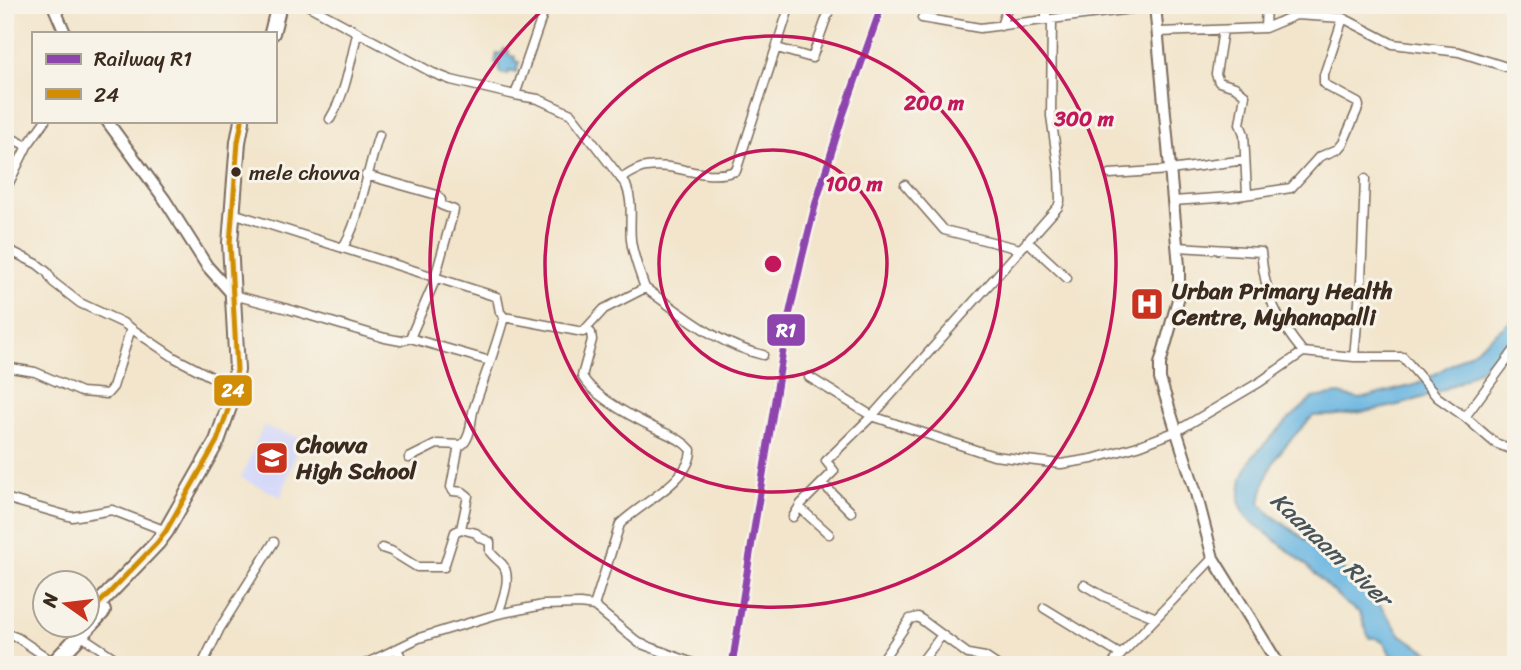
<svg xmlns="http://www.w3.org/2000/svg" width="1521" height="670" font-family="Sriracha,sans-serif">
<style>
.built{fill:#d4d8f9}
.water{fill:#67b5e1;stroke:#517080;stroke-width:2}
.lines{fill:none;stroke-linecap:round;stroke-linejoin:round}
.street-casing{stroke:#7b6b5b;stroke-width:11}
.secondary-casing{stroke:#7b6b5b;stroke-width:14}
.highway-casing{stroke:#7b6b5b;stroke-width:18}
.street{stroke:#fff;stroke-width:8}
.secondary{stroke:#fff;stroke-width:10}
.highway{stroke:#fff;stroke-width:14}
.bus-1-casing{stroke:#f7f3e8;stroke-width:10}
.bus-1{stroke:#d18d06;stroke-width:5}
.rail-1-casing{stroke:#f7f3e8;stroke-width:12}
.rail-1{stroke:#8e44ad;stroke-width:7}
.ring{fill:none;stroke:#c2185b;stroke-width:3.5}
.bus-dot{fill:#3b2a1e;stroke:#f7f3e8;stroke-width:2.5}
.labels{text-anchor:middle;stroke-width:6;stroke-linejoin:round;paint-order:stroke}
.bus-label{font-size:21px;fill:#3b2a1e;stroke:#f7f3e8;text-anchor:start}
.poi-label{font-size:23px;font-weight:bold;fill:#3b2a1e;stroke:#f7f3e8;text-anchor:start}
.water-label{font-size:24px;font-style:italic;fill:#485458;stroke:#f7f3e8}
.centre{fill:#c2185b;stroke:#f7f3e8;stroke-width:3.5}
.ring-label{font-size:21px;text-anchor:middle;font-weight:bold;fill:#c2185b;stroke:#f7f3e8;stroke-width:6;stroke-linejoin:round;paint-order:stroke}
.line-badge{stroke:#f7f3e8;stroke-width:2.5}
.badge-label{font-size:19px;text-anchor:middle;font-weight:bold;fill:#fff}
</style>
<rect width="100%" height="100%" fill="#f7f3e8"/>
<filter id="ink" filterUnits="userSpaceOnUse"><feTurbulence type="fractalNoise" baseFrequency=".0143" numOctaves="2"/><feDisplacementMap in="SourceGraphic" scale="14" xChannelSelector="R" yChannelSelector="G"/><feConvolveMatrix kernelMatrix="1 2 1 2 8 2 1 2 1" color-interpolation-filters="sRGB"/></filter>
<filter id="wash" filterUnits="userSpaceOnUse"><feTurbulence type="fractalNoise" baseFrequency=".00686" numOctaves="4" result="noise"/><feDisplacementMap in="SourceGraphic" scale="28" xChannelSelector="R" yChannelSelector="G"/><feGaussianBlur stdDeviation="1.57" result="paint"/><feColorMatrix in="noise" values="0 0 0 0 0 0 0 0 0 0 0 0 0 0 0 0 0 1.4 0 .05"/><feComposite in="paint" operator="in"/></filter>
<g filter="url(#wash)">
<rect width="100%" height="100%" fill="#f2e5cc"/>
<path class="built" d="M263 426 301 438 281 497 241 478Z"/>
<path class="water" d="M504 49 509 50 508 55 515 57 514 61 519 62 516 73 509 71 508 75 500 73 499 64 495 63 497 53 502 54Z
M1516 317V342C1498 353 1482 370 1463 380 1416 405 1366 415 1313 416 1284 446 1267 460 1260 503L1270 514 1317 548 1371 593 1401 635 1438 658 1443 665H1395C1389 653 1386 636 1369 638L1360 613 1345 603 1304 563 1246 517 1239 501 1242 478 1252 457 1288 420 1313 398 1339 394 1360 399 1418 384 1475 350Z"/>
</g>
<g filter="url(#ink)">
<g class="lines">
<defs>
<path id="street" d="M307 5 433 73 451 80 515 95 546 5
M1046 5V20
M922 18 980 28 1155 6
M1001 26 1008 5
M1265 28 1266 5
M1223 30 1216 74 1219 82 1235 87 1245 95 1240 124 1244 134 1247 194
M1159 32 1265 28 1296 15 1343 18 1393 44 1459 52 1516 70
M777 48 812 58 831 5
M330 119C346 93 350 63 357 34
M5 135 27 146
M1110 174 1170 170 1245 160
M621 179C629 174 637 168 646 167 679 162 701 182 736 171L790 5
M905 185 944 230 1020 249
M5 191 27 146 45 121
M1173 201 1231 197 1291 188 1319 157 1338 149 1343 143 1359 106 1358 103 1328 87 1324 83V75L1343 18
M239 215 497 297 500 312 504 317 583 332 604 309 645 288C640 273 633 257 631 240 629 221 634 204 626 185L571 114 538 99 515 95
M1027 241 1067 278
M1178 247 1261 252C1265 295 1276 319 1303 352
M5 248 37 264 47 272 53 282 80 303 123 323 175 358 233 388
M342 248C359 227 368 165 379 135
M645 288C684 315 716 344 763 355
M233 295 288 309 385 338 401 341 410 338 433 285 454 210 441 205V200L437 195 366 175
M587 329 591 333 592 340 582 376C594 398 636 419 659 430 671 436 683 440 691 450 691 481 639 504 620 524L594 606
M410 338 490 361
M1354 357 1361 280 1365 179
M5 367 35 372 81 392 107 394 113 387 131 328
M809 377 872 416 899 425 994 456 1061 464 1092 459 1138 446 1177 431 1260 382 1303 352 1354 357H1403L1437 397 1465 417 1495 443 1516 451
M1465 417 1516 348
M459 445 451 487 453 491 463 492 468 496 461 529
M409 458 437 444 462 445C472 436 470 421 474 408 484 378 496 348 504 317
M822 483 851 512
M5 498 72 517 112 510 166 531
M799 507 829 534
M793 517 801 504 834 471 826 461 872 416 1058 207 1060 201 1059 172 1051 116 1052 19
M382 548 391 551 417 567H444L455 532 461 529 476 533 479 537 490 542V552C494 557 498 560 502 564 513 576 502 601 498 614
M1084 585 1103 596 1154 617
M1044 608 1121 655
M5 633 18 638 46 657
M80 635 125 665
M397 649 405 665
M202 665 220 628 274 542
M363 665 419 638 498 614 543 605 580 604 594 606 639 643 698 665
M879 665 910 619 918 617 968 654 985 657 997 665
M919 665 942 635
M1111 665 1213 558"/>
<path id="secondary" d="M53 5 65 33
M1155 5 1179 266V296L1160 364V379L1196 493 1213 558 1279 665
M107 121 165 200 207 266 233 295"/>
<path id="highway" d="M272 33 279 5
M88 615 157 543 166 531 217 441 230 404 237 370 230 243 238 142 242 121
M52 665 103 611"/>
</defs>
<use href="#street" class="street-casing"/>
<use href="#secondary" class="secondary-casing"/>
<use href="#highway" class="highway-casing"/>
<use href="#street" class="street"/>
<use href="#secondary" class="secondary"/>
<use href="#highway" class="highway"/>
<defs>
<path id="bus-1" d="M88 615 157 543 166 531 217 441 230 404 237 370 230 243 238 142 242 121"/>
</defs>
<use href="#bus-1" class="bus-1-casing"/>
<use href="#bus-1" class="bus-1"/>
<defs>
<path id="rail-1" d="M732 665 788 320 802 258 816 202 843 115 882 5"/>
</defs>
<use href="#rail-1" class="rail-1-casing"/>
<use href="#rail-1" class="rail-1"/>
</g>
</g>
<g class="ring">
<circle cx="773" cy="264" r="114"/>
<circle cx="773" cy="264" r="228"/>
<path d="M1000 7A343 343 0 1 1 546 7"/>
</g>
<defs>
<symbol id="hospital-square" viewBox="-11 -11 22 22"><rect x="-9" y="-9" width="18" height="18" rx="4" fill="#c8321e" stroke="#f7f3e8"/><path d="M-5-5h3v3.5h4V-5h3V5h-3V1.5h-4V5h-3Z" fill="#fff"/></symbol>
<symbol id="school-square" viewBox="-11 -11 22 22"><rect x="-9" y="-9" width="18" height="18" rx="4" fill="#c8321e" stroke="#f7f3e8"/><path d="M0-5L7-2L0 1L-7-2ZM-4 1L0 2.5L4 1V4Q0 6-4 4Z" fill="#fff"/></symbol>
</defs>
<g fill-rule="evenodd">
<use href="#hospital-square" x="1128" y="285" width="38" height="38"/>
<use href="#school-square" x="253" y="439" width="38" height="38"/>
</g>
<circle class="bus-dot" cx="236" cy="172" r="6"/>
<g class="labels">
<g class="bus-label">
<text x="249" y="180">mele chovva</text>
</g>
<g class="poi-label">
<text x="1172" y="299">Urban Primary Health<tspan x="1172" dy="26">Centre, Myhanapalli</tspan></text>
<text x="296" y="453">Chovva<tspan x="296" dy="26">High School</tspan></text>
</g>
<g class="water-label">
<text transform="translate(1331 549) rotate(43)" y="8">Kaanaam River</text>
</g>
</g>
<circle cx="773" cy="264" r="10" class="centre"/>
<g class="ring-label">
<text x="934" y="110">200 m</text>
<text x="1084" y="126">300 m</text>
<text x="854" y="191">100 m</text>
</g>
<g class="line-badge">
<rect x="766" y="313" width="40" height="34" rx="7" fill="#8e44ad"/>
<rect x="213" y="374" width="40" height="33" rx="7" fill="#d18d06"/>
</g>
<g class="badge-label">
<text x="786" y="337">R1</text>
<text x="233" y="397">24</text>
</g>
<rect width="1521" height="670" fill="none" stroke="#f7f3e8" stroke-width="28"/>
<rect x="32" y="32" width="245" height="91" fill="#f7f3e8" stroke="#aca397" stroke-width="2"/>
<rect x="46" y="54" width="35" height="10" fill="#8e44ad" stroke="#aca397" stroke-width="2"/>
<text x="94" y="66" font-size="21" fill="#3b2a1e">Railway R1</text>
<rect x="46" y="89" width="35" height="10" fill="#d18d06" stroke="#aca397" stroke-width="2"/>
<text x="94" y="102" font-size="21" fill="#3b2a1e">24</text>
<g transform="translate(66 604) rotate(284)"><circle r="33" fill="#f7f3e8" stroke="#aca397" stroke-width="2"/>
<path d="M0-5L12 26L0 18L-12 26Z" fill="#c8321e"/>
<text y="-10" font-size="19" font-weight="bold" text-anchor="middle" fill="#3b2a1e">N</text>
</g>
</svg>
